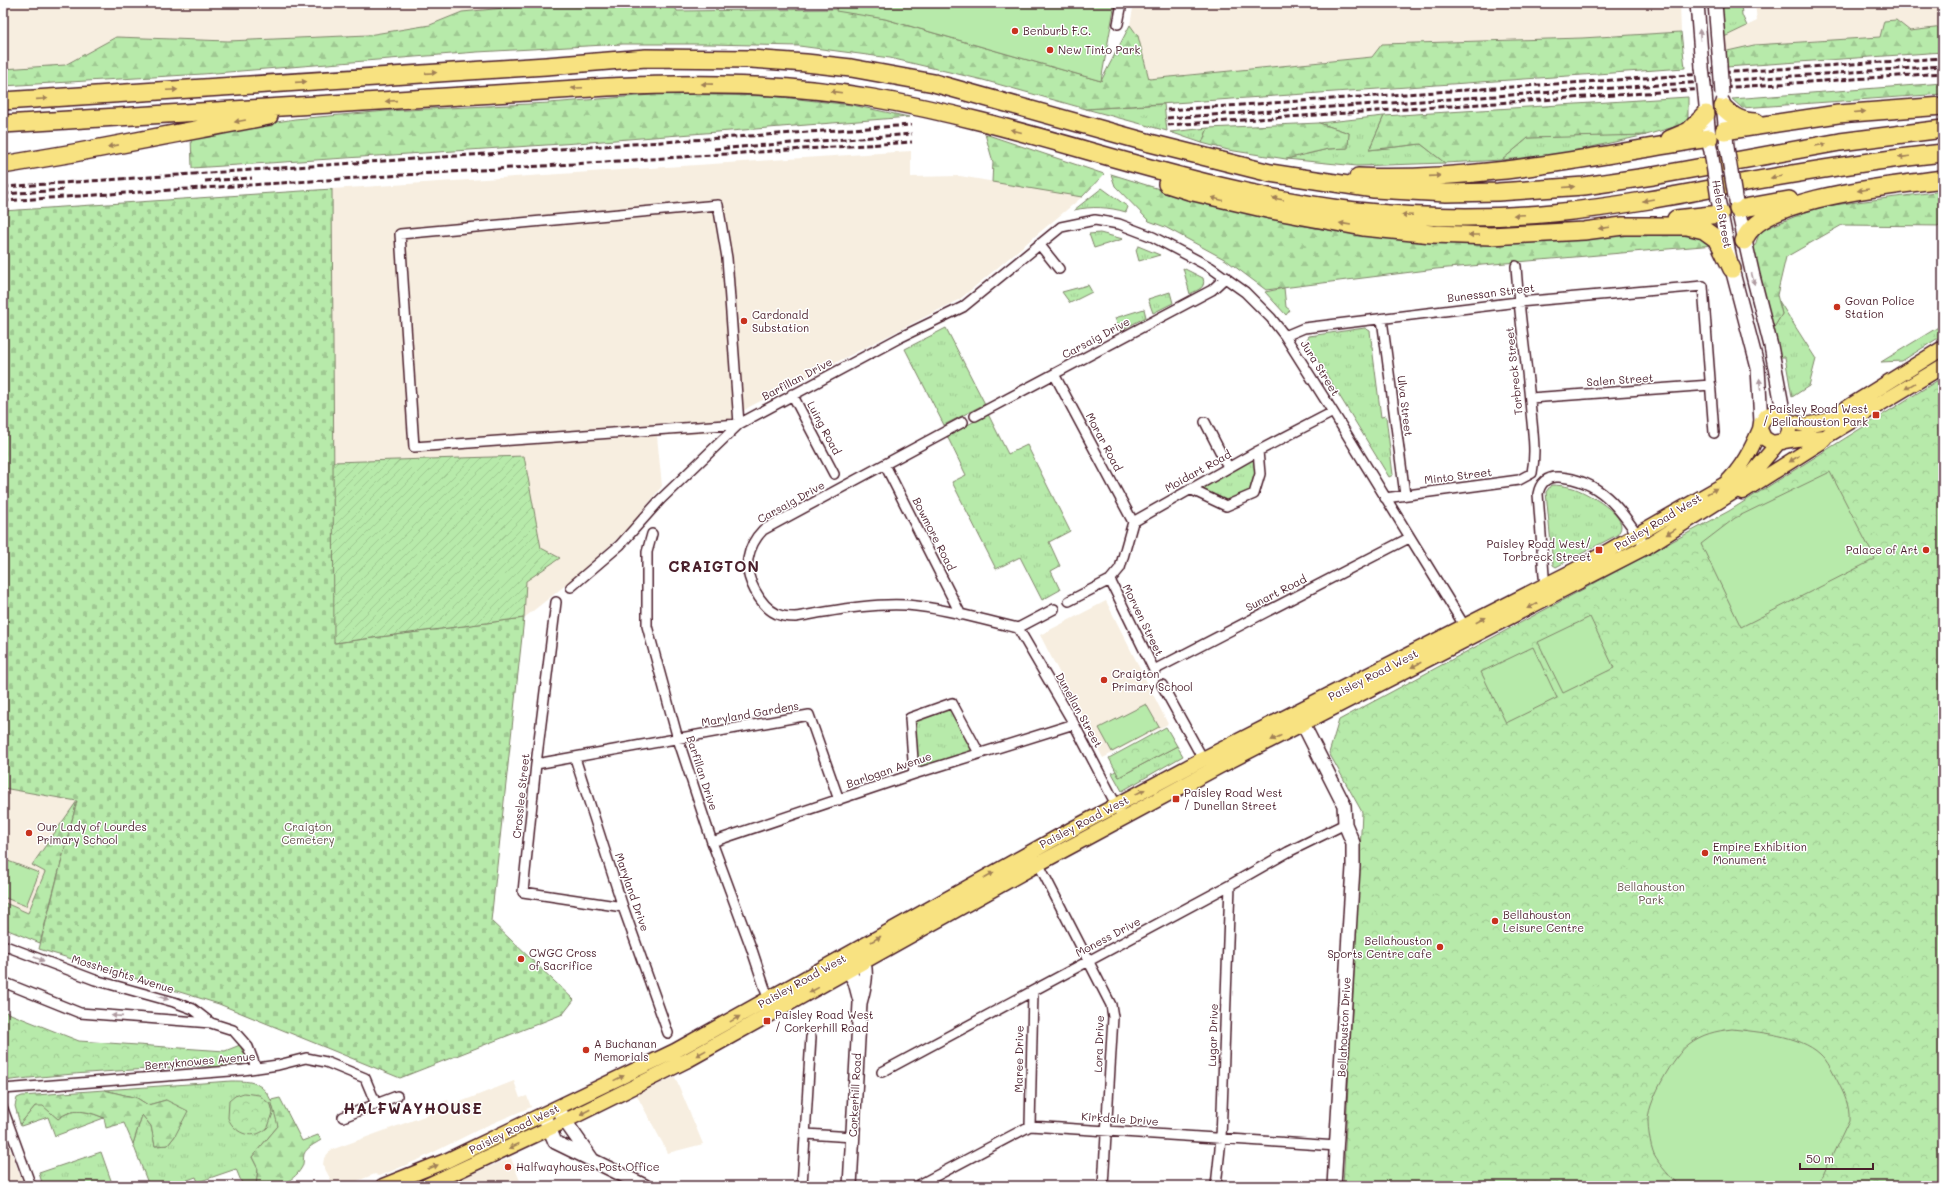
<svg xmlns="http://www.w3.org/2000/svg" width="1946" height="1189" font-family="Mali,sans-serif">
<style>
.built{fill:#f7eee0}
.grass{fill:url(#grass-tufts);stroke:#80846a}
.forest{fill:url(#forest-firs);stroke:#80846a}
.cemetery{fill:url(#cemetery-stones);stroke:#80846a}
.park{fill:url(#park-crowns);stroke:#80846a}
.garden{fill:url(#garden-furrows);stroke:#80846a}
.pitch{fill:#b7eaaa;stroke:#80846a}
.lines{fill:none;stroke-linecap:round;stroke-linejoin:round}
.street-casing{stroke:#4a1f2b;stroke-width:12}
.secondary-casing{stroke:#4a1f2b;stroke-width:16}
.primary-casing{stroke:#4a1f2b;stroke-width:17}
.highway-casing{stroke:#4a1f2b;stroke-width:20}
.street{stroke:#fff;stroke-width:9}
.secondary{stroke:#fff;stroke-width:13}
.primary{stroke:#f8e281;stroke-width:14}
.highway{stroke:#f8e281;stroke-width:17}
.rail{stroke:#4a1f2b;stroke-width:3;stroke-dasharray:6 3;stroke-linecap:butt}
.secondary-bridge-casing{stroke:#4a1f2b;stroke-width:16;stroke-linecap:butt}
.secondary-bridge{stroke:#fff;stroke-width:13}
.oneway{fill:#ae9aa0}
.oneway2{fill:#a18056}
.poi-dot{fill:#c8321e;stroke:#fff;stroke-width:1.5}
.labels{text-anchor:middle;stroke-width:3;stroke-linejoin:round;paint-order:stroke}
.poi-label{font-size:11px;fill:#4a1f2b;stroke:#fff;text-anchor:start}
.street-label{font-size:11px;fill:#4a1f2b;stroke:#fff}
.park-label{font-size:11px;fill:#65524b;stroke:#fff}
.district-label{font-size:15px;font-weight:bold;letter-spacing:1px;fill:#4a1f2b;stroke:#fff}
</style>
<defs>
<pattern id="grass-tufts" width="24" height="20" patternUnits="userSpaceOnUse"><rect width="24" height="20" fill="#b7eaaa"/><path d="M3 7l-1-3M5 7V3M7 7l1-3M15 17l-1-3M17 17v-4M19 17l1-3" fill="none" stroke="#9fc892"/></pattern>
<pattern id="forest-firs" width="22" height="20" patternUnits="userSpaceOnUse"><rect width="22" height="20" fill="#b7eaaa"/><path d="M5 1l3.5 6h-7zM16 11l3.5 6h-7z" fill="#9fc892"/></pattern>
<pattern id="cemetery-stones" width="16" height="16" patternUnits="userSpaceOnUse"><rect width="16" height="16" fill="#b7eaaa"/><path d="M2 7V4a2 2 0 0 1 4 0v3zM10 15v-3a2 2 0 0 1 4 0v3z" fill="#9fc892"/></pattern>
<pattern id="park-crowns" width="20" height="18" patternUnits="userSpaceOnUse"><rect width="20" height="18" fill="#b7eaaa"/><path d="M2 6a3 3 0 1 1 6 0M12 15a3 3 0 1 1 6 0" fill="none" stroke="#9fc892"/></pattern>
<pattern id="garden-furrows" width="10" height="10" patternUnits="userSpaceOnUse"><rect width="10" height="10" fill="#b7eaaa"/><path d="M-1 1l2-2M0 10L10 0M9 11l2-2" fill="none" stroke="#9fc892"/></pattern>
</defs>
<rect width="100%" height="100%" fill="#fff"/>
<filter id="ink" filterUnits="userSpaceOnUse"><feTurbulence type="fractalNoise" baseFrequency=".025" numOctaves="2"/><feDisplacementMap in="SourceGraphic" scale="8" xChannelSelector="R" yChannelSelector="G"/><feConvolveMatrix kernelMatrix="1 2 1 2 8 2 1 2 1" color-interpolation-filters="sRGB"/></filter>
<g filter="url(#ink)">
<path class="built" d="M3 3H557L462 12 430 25 368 35 228 41 116 37 65 65 3 69Z
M1134 3H1680L1681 32 1582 38 1382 44 1372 57 1148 79 1138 36 1130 25Z
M1755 3H1943V27L1910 31 1896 20 1884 21 1880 37 1754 45 1723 52 1722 38 1757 21Z
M911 151V177L960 176 1082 197 960 299 749 407 713 433 657 436 662 486 630 527 572 580 524 618 525 581 559 558 541 549 524 456 333 462 332 189Z
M1106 601 1168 724 1103 758 1040 635Z
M3 788 77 801 32 865 45 872 28 913 3 902Z
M675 1077 703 1144 668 1153 636 1094Z
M514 1081 520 1098 527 1096 531 1107 486 1126 420 1159 387 1173 379 1176 375 1174 345 1186H334L323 1165 324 1158 331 1150 433 1113 431 1107 448 1100 450 1106Z
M3 1129 24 1186H3Z
M511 1158 522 1186H444L491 1166Z"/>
<path class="grass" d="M1719 3H1741L1742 15 1747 26 1722 38Z
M1164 104 1167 131 1086 109Z
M1384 116 1369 150 1421 144 1445 163 1357 166 1286 159 1328 149 1347 148 1349 133 1319 123Z
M1208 128 1202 143 1170 132Z
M1588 135H1646L1560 154 1502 160 1528 138Z
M1102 188 1128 207 1126 212C1109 207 1092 206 1074 210Z
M1100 233 1123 239 1094 248 1089 234Z
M1138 246 1160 255 1139 261 1136 250Z
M1183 268 1203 278C1206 288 1199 289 1190 294Z
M1088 285 1092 292 1070 303 1062 292Z
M1284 288 1286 307 1290 310 1286 315 1265 292Z
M1170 292 1173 303 1153 313 1148 299Z
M1779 301 1816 359 1809 386 1792 397 1785 357H1780L1773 329 1782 314Z
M1144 309 1146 317 1120 331 1115 318Z
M1940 326H1943V335L1902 361 1881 362Z
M946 328 985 404 944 425 905 349Z
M1365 328 1370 331 1381 417 1386 416 1393 475 1389 477 1306 341 1309 336Z
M988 414 1008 454 1027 445 1070 531 1049 542 1060 566 1051 571 1060 590 1042 600 1020 557 996 569 952 482 966 475 947 436Z
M1258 451 1254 494 1226 506 1190 489Z
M1551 485C1558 485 1566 486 1573 488 1586 492 1621 512 1621 526 1621 530 1619 532 1617 535L1556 567 1553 565 1546 492Z
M952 703 979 753 914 774 910 718Z
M1177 746 1183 756 1122 791 1112 773 1116 771 1119 777Z
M231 1081C237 1081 244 1081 250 1082 270 1086 275 1109 278 1126L252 1157 258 1169 256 1186H243L236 1169 198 1182 196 1177 171 1186H149L133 1144 142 1115 151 1126 155 1146 168 1145 175 1136 166 1100 148 1105 137 1098 104 1090Z
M43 1105 58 1119C72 1107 88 1111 104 1118L55 1136 48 1117 21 1126 20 1124 35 1106Z
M101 1152 113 1186H43L39 1173Z"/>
<path class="forest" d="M557 3H673L677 11 836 9 885 19 1101 81 1130 25 1138 36 1149 79 1372 57 1382 44 1582 38 1681 32 1685 68 1086 109 983 80 890 58 799 46 709 44H623L477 52 203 74 3 86V69L65 65 116 37 228 41 368 35 430 25 462 12Z
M1896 20 1910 31 1943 27V52L1726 67 1723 52 1754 45 1880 37 1884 21Z
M1943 83V94L1742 108 1732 99Z
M664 94 771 96 852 105 909 117 577 143 192 168 191 136 295 119 387 111 549 103Z
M1688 97V123L1646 135 1528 138 1502 160 1445 163 1421 144 1369 150 1384 116Z
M1319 123 1349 133 1348 148 1328 149 1286 159 1228 150 1202 143 1208 128Z
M985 134 1104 174 1082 197 992 182 993 162Z
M1111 174 1201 202 1315 228 1387 238 1514 241 1651 230 1695 233 1714 245 1436 269 1266 290 1226 260 1165 227 1149 221 1115 186Z
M1943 191V226L1842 225 1786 257 1777 295 1782 314 1773 329 1753 251 1760 231 1818 207Z
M77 801 40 943 3 928V902L28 913 45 872 32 865Z
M104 1090 137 1098 148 1105 166 1100 188 1111 175 1136 168 1145 155 1146 151 1126 142 1115 133 1144 124 1123 106 1128 104 1118C88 1111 72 1107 58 1119L43 1106H35L20 1124 15 1106 17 1098 22 1096Z
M280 1098 302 1141 318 1135 321 1140C315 1144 307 1147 304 1154 303 1158 304 1163 302 1167 292 1185 275 1186 256 1186L258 1169 252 1157 278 1126 271 1100Z"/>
<path class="cemetery" d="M332 189 335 643 524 618 491 921 574 1000 563 1014 400 1078 219 1004 39 949 77 801 3 788V211Z"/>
<path class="park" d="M1943 377V1186H1343L1362 812 1329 753 1339 720 1729 511Z
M1166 727 1177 746 1119 777 1109 758Z
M3 1011 79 1041 225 1051 240 1045 243 1052 246 1053V1060C235 1072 216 1065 200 1066 135 1070 68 1073 3 1081Z
M244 1093 259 1095 271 1105 273 1113 268 1127C255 1141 235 1135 228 1118L229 1101 235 1096Z"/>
<path class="garden" d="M524 456 541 548 560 558 526 581 524 618 334 643 333 462Z"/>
<path class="pitch" d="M838 3H1115L1101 81 885 19 836 11Z
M1830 472 1875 559 1741 627 1701 544 1735 518Z
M1590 617 1614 668 1563 693 1538 642Z
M1533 647 1557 698 1506 723 1481 672Z
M1146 704 1159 727 1112 752 1099 728Z
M3 859 39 873 26 906 3 897Z
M1732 1029C1758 1032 1800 1035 1820 1054 1828 1061 1833 1073 1838 1082 1844 1094 1850 1106 1849 1120L1823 1175 1814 1186H1680C1671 1178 1660 1166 1654 1155 1650 1145 1648 1129 1648 1119 1649 1100 1674 1055 1689 1044 1702 1034 1716 1031 1732 1029Z"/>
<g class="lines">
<defs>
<path id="street" d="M1118 24 1122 3
M718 205 727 258 739 424 414 447 400 234Z
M1039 244 1059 269
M1382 319 1405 495
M1285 336 1304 328 1518 302 1703 286 1714 433
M1054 374 1133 522
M792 394 834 474
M1530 398 1711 385
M975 416 1212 290 1226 277
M963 422 763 530C755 538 750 547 748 559 745 578 760 606 777 614 783 617 789 617 795 617 832 611 870 603 907 605 945 608 982 620 1018 628
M1205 422 1228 467
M885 465 961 615
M1190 489 1226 506 1254 494 1260 474 1258 451
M1385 498 1519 480 1532 473C1536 453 1533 433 1531 412 1527 363 1519 315 1516 266
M652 534 647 552V626L678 739 712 842 752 950 773 1013
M1110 580 1154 670 1409 538
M571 587 620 545 660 500 739 424 901 337 963 307 1061 227 1095 220 1119 224 1153 237 1210 267 1245 292 1271 318 1285 336 1333 412 1467 630
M1545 589 1538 494C1540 483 1547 476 1559 477 1604 480 1623 514 1646 547
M1069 601 1110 580 1120 568 1133 522 1258 451 1333 412
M556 602 536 764 523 892 623 907
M1018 628 1074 724 1123 818
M1018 628 1054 609
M1162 685 1203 759
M575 758 623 907 668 1033
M536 764 809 715 839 800
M914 774 910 718 952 703 979 753
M712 842 914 774 1074 724
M1036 859 1111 1005 1113 1017 1103 1186
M3 945 95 980 174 1002 193 1009 211 1023
M3 982 80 1013 211 1023 233 1030 248 1047 256 1068
M882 1072 1230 885 1288 852 1345 824
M3 1089 243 1070 278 1065 306 1058 326 1062 365 1078 376 1104 343 1117
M376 1104 397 1096
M3 1109 31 1186
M1030 1126 1033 992
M806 1134 853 1137
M802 1186 811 1037
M917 1186 1030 1126 1337 1146
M1216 1186 1221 1139 1230 885"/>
<path id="secondary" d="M1697 3 1702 67
M1715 3 1720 65
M1705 95 1710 148
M1723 102 1727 147
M1718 199 1732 269 1758 368 1761 423
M1736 201 1753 276 1771 346 1784 416
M1298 714 1344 805 1345 824 1353 843V867L1334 1186
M844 962 855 982 860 1001
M560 1111 565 1121 591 1158
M545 1118 555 1142 645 1186
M850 1186 860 1003C865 985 869 970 860 952"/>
<path id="primary" d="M1787 421 1805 425 1826 421 1943 348
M1782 442C1797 430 1786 408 1767 415L1761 423 1760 429 1764 438 1772 443 1796 439 1825 437 1943 366
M1742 492 1821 442 1825 438
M383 1186 448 1160 675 1051 1074 828 1203 759 1575 570 1725 484C1742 468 1751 450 1760 429
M426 1186 565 1121 688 1060 1038 864 1218 767 1646 547 1735 491 1746 481 1778 443"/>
<path id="highway" d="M3 101 546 66 646 58 751 59 806 63 851 68 934 83 1150 143 1270 173 1374 189 1446 193 1498 192 1584 186 1653 176 1840 142 1943 129
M1723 107C1733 117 1742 122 1756 122
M3 124 608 87C696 83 785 83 872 98 1036 126 1190 192 1356 211 1421 218 1488 219 1553 213 1616 207 1679 195 1741 183 1808 171 1875 160 1943 153
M1724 131 1838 114 1943 106
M1670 139 1689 131 1706 114
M3 165 74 153 269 116
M1358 177C1477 182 1593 156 1709 138
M1167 184 1189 191 1271 210 1363 227 1432 234 1491 236 1584 231 1623 226H1687L1704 230 1718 240 1732 269
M1738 209 1789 200
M1676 219 1720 214
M1744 241C1758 196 1901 185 1943 179"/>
</defs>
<use href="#street" class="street-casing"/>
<use href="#secondary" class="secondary-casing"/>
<use href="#primary" class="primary-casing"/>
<use href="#highway" class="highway-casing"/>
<use href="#street" class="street"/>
<use href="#secondary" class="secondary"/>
<use href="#primary" class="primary"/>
<use href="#highway" class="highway"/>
<path class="rail" d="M1167 110 1943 58
M1167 118 1943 66
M1168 125 1943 73
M714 149 912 134
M205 181 252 178
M3 187 911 125
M3 194 63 190
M3 201 912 142"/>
<defs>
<path id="secondary-bridge" d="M1720 65 1722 94
M1702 67 1705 95
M1727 147 1735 197
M1711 151 1718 199"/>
</defs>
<use href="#secondary-bridge" class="secondary-bridge-casing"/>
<use href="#secondary-bridge" class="secondary-bridge"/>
</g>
<defs><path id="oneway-solid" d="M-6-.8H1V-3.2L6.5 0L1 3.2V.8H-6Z"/></defs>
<g class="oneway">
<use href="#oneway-solid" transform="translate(1700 35) rotate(-95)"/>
<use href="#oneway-solid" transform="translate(1753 279) rotate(76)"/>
<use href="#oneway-solid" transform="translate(1760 384) rotate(-95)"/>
<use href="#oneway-solid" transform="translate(39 959) rotate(22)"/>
<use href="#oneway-solid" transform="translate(163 998) rotate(16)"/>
<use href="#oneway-solid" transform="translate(117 1016) rotate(-176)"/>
</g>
<g class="oneway2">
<use href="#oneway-solid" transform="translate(431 73) rotate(-4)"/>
<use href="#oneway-solid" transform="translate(301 82) rotate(-4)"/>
<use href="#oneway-solid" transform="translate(707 84) rotate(-179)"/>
<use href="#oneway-solid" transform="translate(577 88) rotate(177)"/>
<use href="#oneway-solid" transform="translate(172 90) rotate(-3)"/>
<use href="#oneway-solid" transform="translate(836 92) rotate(-173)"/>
<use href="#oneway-solid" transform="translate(42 99) rotate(-4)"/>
<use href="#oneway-solid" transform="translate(391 101) rotate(176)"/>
<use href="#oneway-solid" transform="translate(1860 112) rotate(-5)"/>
<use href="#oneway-solid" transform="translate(240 121) rotate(170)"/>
<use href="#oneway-solid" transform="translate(1016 131) rotate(-165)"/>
<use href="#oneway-solid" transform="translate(1821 145) rotate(-10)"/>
<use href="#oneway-solid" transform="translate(113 146) rotate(169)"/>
<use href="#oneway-solid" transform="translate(1904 157) rotate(173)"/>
<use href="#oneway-solid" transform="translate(1435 176) rotate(-4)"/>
<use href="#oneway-solid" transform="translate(1776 177) rotate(170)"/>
<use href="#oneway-solid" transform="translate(1569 187) rotate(-5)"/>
<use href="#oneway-solid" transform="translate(1863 190) rotate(171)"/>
<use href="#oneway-solid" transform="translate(1217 199) rotate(-166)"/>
<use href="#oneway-solid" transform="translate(1278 199) rotate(-170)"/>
<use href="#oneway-solid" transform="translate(1648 200) rotate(170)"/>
<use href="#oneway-solid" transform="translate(1407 215) rotate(-178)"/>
<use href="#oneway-solid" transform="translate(1519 215) rotate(177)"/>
<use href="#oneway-solid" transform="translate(1345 224) rotate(-171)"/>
<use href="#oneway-solid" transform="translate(1604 228) rotate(173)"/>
<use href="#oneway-solid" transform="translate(1474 235) rotate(-180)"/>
<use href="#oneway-solid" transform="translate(1910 386) rotate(149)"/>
<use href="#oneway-solid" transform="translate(1794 459) rotate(147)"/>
<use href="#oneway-solid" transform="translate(1712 491) rotate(-30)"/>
<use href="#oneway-solid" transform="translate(1671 532) rotate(149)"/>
<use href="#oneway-solid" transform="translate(1532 606) rotate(153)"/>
<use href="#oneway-solid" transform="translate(1481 620) rotate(-28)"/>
<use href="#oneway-solid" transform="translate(1416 665) rotate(153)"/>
<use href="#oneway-solid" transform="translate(1276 738) rotate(154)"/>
<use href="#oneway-solid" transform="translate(1140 792) rotate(-28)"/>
<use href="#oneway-solid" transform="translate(989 875) rotate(-30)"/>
<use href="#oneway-solid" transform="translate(876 939) rotate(-30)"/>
<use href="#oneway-solid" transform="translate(814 990) rotate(151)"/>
<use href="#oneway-solid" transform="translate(735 1019) rotate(-29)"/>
<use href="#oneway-solid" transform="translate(701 1053) rotate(151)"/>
<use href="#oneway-solid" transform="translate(619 1078) rotate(-26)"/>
<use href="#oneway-solid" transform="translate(585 1112) rotate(153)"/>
<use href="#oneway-solid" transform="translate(514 1146) rotate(155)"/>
<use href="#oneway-solid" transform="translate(433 1167) rotate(-23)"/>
</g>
</g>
<g class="poi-dot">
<circle cx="1015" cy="31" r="4"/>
<circle cx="1050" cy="50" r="4"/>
<circle cx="1837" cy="307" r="4"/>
<circle cx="744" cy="321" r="4"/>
<rect x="1872" y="411" width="8" height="8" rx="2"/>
<rect x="1595" y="546" width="8" height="8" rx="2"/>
<circle cx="1926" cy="550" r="4"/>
<circle cx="1104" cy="680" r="4"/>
<rect x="1172" y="795" width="8" height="8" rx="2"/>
<circle cx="29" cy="833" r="4"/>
<circle cx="1705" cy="853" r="4"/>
<circle cx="1495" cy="921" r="4"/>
<circle cx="1440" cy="947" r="4"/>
<circle cx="521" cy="959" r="4"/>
<rect x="763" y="1017" width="8" height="8" rx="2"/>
<circle cx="586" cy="1050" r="4"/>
<circle cx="508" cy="1167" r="4"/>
</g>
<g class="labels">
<g class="poi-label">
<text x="1023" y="35">Benburb F.C.</text>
<text x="1058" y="54">New Tinto Park</text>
<text x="1845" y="305">Govan Police<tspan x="1845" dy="13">Station</tspan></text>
<text x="752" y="319">Cardonald<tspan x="752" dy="13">Substation</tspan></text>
<text x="1868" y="413" text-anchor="end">Paisley Road West<tspan x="1868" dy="13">/ Bellahouston Park</tspan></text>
<text x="1591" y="548" text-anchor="end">Paisley Road West/<tspan x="1591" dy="13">Torbreck Street</tspan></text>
<text x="1918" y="554" text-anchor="end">Palace of Art</text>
<text x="1112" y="678">Craigton<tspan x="1112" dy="13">Primary School</tspan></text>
<text x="1184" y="797">Paisley Road West<tspan x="1184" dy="13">/ Dunellan Street</tspan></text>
<text x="37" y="831">Our Lady of Lourdes<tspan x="37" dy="13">Primary School</tspan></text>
<text x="1713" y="851">Empire Exhibition<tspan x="1713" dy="13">Monument</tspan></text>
<text x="1503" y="919">Bellahouston<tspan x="1503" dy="13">Leisure Centre</tspan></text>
<text x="1432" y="945" text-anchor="end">Bellahouston<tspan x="1432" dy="13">Sports Centre cafe</tspan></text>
<text x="529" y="957">CWGC Cross<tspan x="529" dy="13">of Sacrifice</tspan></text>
<text x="775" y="1019">Paisley Road West<tspan x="775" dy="13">/ Corkerhill Road</tspan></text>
<text x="594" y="1048">A Buchanan<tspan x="594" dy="13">Memorials</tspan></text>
<text x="516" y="1171">Halfwayhouses Post Office</text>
</g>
<g class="street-label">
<text transform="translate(1722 214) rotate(80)" y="4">Helen Street</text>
<text transform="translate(1491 293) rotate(-7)" y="4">Bunessan Street</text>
<text transform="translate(1096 338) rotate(-28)" y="4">Carsaig Drive</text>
<text transform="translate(1320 368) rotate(58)" y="4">Jura Street</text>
<text transform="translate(1514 371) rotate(-96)" y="4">Torbreck Street</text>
<text transform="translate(797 379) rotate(-28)" y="4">Barfillan Drive</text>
<text transform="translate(1620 380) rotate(-4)" y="4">Salen Street</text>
<text transform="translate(1405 406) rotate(83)" y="4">Ulva Street</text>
<text transform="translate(824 428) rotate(62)" y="4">Luing Road</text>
<text transform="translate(1104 442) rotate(62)" y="4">Morar Road</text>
<text transform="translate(1198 471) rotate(-29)" y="4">Moidart Road</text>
<text transform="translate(1458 476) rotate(-7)" y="4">Minto Street</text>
<text transform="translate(791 502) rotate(-29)" y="4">Carsaig Drive</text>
<text transform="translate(1658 522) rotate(-31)" y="4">Paisley Road West</text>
<text transform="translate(934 534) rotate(63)" y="4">Bowmore Road</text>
<text transform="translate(1276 593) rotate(-27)" y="4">Sunart Road</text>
<text transform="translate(1143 620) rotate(64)" y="4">Morven Street</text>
<text transform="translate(1373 675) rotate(-27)" y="4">Paisley Road West</text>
<text transform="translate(1079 710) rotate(61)" y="4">Dunellan Street</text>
<text transform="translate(750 714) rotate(-10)" y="4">Maryland Gardens</text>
<text transform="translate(889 770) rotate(-19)" y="4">Barlogan Avenue</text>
<text transform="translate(702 773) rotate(72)" y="4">Barfillan Drive</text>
<text transform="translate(521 796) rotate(-84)" y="4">Crosslee Street</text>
<text transform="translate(1084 822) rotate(-28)" y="4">Paisley Road West</text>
<text transform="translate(632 892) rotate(71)" y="4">Maryland Drive</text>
<text transform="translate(1108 937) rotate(-28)" y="4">Moness Drive</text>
<text transform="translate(123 974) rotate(17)" y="4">Mossheights Avenue</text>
<text transform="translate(802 981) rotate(-29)" y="4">Paisley Road West</text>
<text transform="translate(1344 1027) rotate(-87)" y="4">Bellahouston Drive</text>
<text transform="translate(1213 1035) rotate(-88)" y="4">Lugar Drive</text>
<text transform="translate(1099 1044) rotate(-88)" y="4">Lora Drive</text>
<text transform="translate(1019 1059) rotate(-89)" y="4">Maree Drive</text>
<text transform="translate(200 1061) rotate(-5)" y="4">Berryknowes Avenue</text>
<text transform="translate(855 1095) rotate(-87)" y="4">Corkerhill Road</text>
<text transform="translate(1120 1119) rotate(4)" y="4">Kirkdale Drive</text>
<text transform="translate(514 1129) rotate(-26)" y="4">Paisley Road West</text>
</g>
<g class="park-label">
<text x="308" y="831">Craigton<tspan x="308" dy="13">Cemetery</tspan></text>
<text x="1651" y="891">Bellahouston<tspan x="1651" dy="13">Park</tspan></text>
</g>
<g class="district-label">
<text x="714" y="572">CRAIGTON</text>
<text x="413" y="1114">HALFWAYHOUSE</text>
</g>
</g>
<rect width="1946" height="1189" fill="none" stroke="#fff" stroke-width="16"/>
<rect x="8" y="8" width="1930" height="1173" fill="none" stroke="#4a1f2b" stroke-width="1.5" filter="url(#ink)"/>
<path d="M1800 1163v6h73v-6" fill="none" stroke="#4a1f2b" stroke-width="2"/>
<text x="1806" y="1163" font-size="12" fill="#4a1f2b" stroke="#ffffff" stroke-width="3" paint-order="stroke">50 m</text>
</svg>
